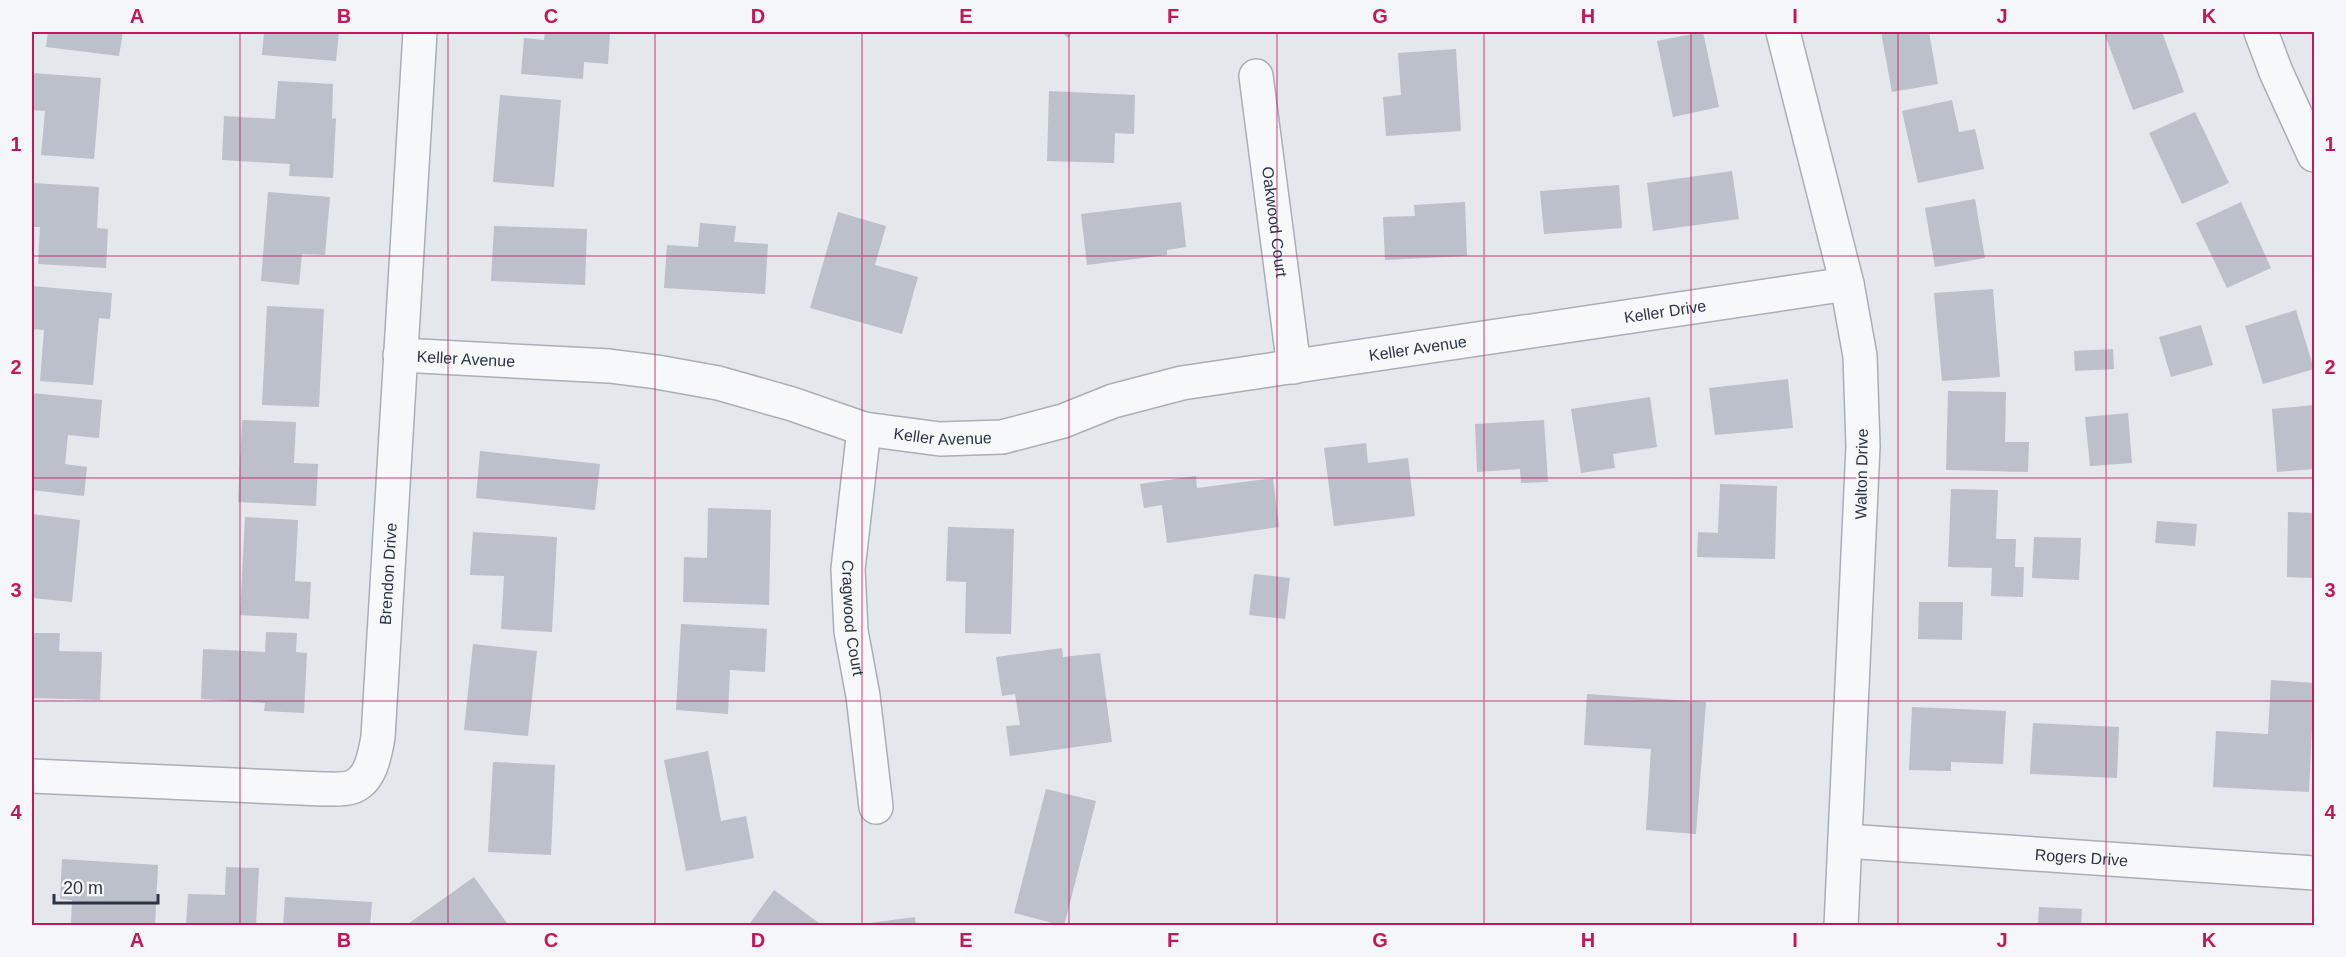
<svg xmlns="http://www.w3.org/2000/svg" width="2346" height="957" font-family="Arial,sans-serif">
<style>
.building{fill:#bbc0ca}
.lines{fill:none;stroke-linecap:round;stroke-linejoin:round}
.minor-casing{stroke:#a9aeb7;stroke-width:36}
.minor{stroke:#f7f8fa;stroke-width:33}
.grid{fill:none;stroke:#c2185b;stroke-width:1.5;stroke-opacity:0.55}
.labels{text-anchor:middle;stroke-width:4.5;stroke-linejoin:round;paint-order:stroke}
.street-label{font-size:16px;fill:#2b3445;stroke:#f4f6f9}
.neatline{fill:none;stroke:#c2185b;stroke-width:2}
.grid-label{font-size:20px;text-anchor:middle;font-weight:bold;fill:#c2185b}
</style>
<rect width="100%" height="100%" fill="#e4e7ec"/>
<path class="building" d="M48 32H123L119 56 46 47Z
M264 32H339L336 61 262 55Z
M545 32 610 33 608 64 584 62 583 79 521 74 524 38 544 40Z
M1061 32H1073L1068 38Z
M1703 32 1719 107 1673 117 1657 41Z
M1881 32H1929L1938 84 1892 92Z
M2114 32H2162L2184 92 2133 110 2105 35Z
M1456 49 1461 131 1386 136 1383 97 1401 95 1398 53Z
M32 73 101 78 94 159 41 155 45 111 32 110Z
M278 81 333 84 332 119 336 118 333 178 289 176 290 164 222 160 224 116 275 119Z
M1049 91 1135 95 1134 134 1115 133 1114 163 1047 161Z
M500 95 561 100 554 187 493 182Z
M1952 100 1959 132 1975 129 1984 169 1918 183 1902 111Z
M2195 112 2229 183 2182 204 2149 133Z
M1732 171 1739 219 1653 231 1647 183Z
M32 183 99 187 97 228 108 229 106 268 38 264 40 227H32Z
M1619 185 1622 228 1544 234 1540 191Z
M268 192 330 197 325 255 302 254 299 285 261 281Z
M1975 199 1985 258 1935 267 1925 208Z
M1181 202 1186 247 1167 250V255L1087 265 1081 214Z
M1465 202 1467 256 1385 260 1383 217 1415 216 1414 205Z
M2241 202 2271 268 2227 288 2196 223Z
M838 212 886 226 875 265 918 277 902 334 810 308Z
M700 223 736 226 734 242 768 244 765 294 664 288 667 245 698 247Z
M494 226 587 229 585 285 491 281Z
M32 286 112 293 110 319 99 318 93 385 40 381 44 330 32 329Z
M1993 289 2000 377 1942 381 1934 293Z
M267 306 324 309 319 407 262 405Z
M2296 310 2314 369 2263 384 2245 326Z
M2201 325 2213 365 2171 377 2159 337Z
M2113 349 2114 369 2075 371 2074 351Z
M1788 379 1793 428 1715 435 1709 388Z
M1948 391 2006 392 2005 442H2029L2028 472 1946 470Z
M32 393 102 400 99 438 68 435 65 464 87 467 84 496 32 490Z
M1650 397 1657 447 1613 454 1615 468 1581 473 1571 409Z
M2314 405V469L2277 472 2272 409Z
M2128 413 2132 463 2090 466 2085 417Z
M242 420 296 422 294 463 318 464 316 506 238 502Z
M1544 420 1548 482 1521 483 1520 469 1477 472 1475 424Z
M1366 443 1368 463 1408 458 1415 516 1334 526 1324 448Z
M480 451 600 464 595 510 476 498Z
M1196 476 1197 488 1273 478 1279 527 1167 543 1162 505 1144 508 1140 484Z
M1720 484 1777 486 1775 559 1697 557 1698 532 1718 533Z
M1951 489 1998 490 1996 539H2016L2015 567H2024L2023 597 1991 596 1992 568 1948 567Z
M708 508 771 510 769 605 683 602 684 557 707 558Z
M2288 512 2314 513V578L2287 577Z
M32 514 80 520 72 602 32 598Z
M245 517 298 520 295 581 311 582 309 619 240 615Z
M2157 521 2197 524 2195 546 2155 543Z
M948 527 1014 529 1011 634 965 633 966 582 946 581Z
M473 532 557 537 552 632 501 629 504 576 470 575Z
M2034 537 2081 538 2079 580 2032 578Z
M1254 574 1290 578 1285 619 1249 615Z
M1919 602H1963L1962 640 1918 639Z
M681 624 767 629 765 672 730 670 728 714 676 710Z
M266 632 297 633 296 652 307 653 304 713 264 711 265 703 201 699 203 649 265 652Z
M32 633H60L59 651 102 652 100 700 32 698Z
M473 644 537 651 528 736 464 730Z
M1062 648 1063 657 1100 653 1112 742 1010 756 1006 726 1020 725 1015 694 1002 696 996 657Z
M2271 680 2314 683 2309 792 2213 787 2216 731 2268 734Z
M1587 694 1706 702 1696 834 1646 830 1651 749 1584 745Z
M1912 707 2006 711 2003 764 1951 762V771L1909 770Z
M2033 723 2119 727 2117 778 2030 774Z
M708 751 721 821 746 816 754 858 686 871 664 760Z
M493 762 555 765 551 855 488 852Z
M1046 789 1096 801 1064 926 1014 913Z
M62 859 158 865 155 926 71 923 72 900 60 899Z
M226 867 259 868 256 926H186L188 894 225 895Z
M474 877 509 926H405Z
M774 890 823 926H748Z
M285 897 372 902 370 926H283Z
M2039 907 2082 909 2081 926H2038Z
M915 917 916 926H871L870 923Z"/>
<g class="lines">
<defs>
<g id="minor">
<path d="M1783 32 1847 284 1860 356 1863 446 1841 926"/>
<path d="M2261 32 2276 72 2314 155"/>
<path id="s1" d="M1256 76 1294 367"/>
<path id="s2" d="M400 355 609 366 657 372 718 383 792 404 864 429 940 439 1002 437 1063 421 1113 401 1182 383 1847 284"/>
<path id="s3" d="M864 429 848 569 851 631 863 696 876 807"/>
<path id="s4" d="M32 776 323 789C331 789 344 790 352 787 371 780 375 754 378 737L420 32"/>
<path id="s5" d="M1846 841 2314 873"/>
</g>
</defs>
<use href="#minor" class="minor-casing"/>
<use href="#minor" class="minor"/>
</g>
<path class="grid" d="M240 32V926M448 32V926M655 32V926M862 32V926M1069 32V926M1277 32V926M1484 32V926M1691 32V926M1898 32V926M2106 32V926M32 256H2314M32 478H2314M32 701H2314"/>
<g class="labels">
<g class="street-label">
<text dy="6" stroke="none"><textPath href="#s1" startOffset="147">Oakwood Court</textPath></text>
<text dy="6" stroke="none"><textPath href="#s2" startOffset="1288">Keller Drive</textPath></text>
<text dy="6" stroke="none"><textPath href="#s2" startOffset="1038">Keller Avenue</textPath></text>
<text dy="6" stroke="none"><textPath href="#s2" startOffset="66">Keller Avenue</textPath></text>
<text dy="6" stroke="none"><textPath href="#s2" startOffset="552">Keller Avenue</textPath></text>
<text transform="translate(1861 474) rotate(-89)" y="6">Walton Drive</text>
<text dy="6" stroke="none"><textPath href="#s4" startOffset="543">Brendon Drive</textPath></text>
<text dy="6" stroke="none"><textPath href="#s3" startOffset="190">Cragwood Court</textPath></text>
<text dy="6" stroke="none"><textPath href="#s5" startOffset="236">Rogers Drive</textPath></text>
</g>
</g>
<rect width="2346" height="957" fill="none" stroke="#f4f6f9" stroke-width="66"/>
<path d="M54 894v9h104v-9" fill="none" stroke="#2b3445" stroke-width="3"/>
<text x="63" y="894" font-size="18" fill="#2b3445" stroke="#f4f6f9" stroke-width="4.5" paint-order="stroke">20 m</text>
<rect x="33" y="33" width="2280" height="891" class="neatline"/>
<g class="grid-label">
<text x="137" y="23">A</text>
<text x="344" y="23">B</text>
<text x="551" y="23">C</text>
<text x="758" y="23">D</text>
<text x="966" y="23">E</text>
<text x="1173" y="23">F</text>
<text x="1380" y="23">G</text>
<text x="1588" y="23">H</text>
<text x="1795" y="23">I</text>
<text x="2002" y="23">J</text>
<text x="2209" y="23">K</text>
<text x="16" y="151">1</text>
<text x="2330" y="151">1</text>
<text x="16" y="374">2</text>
<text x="2330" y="374">2</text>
<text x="16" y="597">3</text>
<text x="2330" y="597">3</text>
<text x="16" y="819">4</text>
<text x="2330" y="819">4</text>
<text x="137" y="947">A</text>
<text x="344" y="947">B</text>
<text x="551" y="947">C</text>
<text x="758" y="947">D</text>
<text x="966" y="947">E</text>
<text x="1173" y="947">F</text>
<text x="1380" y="947">G</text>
<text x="1588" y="947">H</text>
<text x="1795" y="947">I</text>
<text x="2002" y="947">J</text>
<text x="2209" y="947">K</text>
</g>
</svg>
